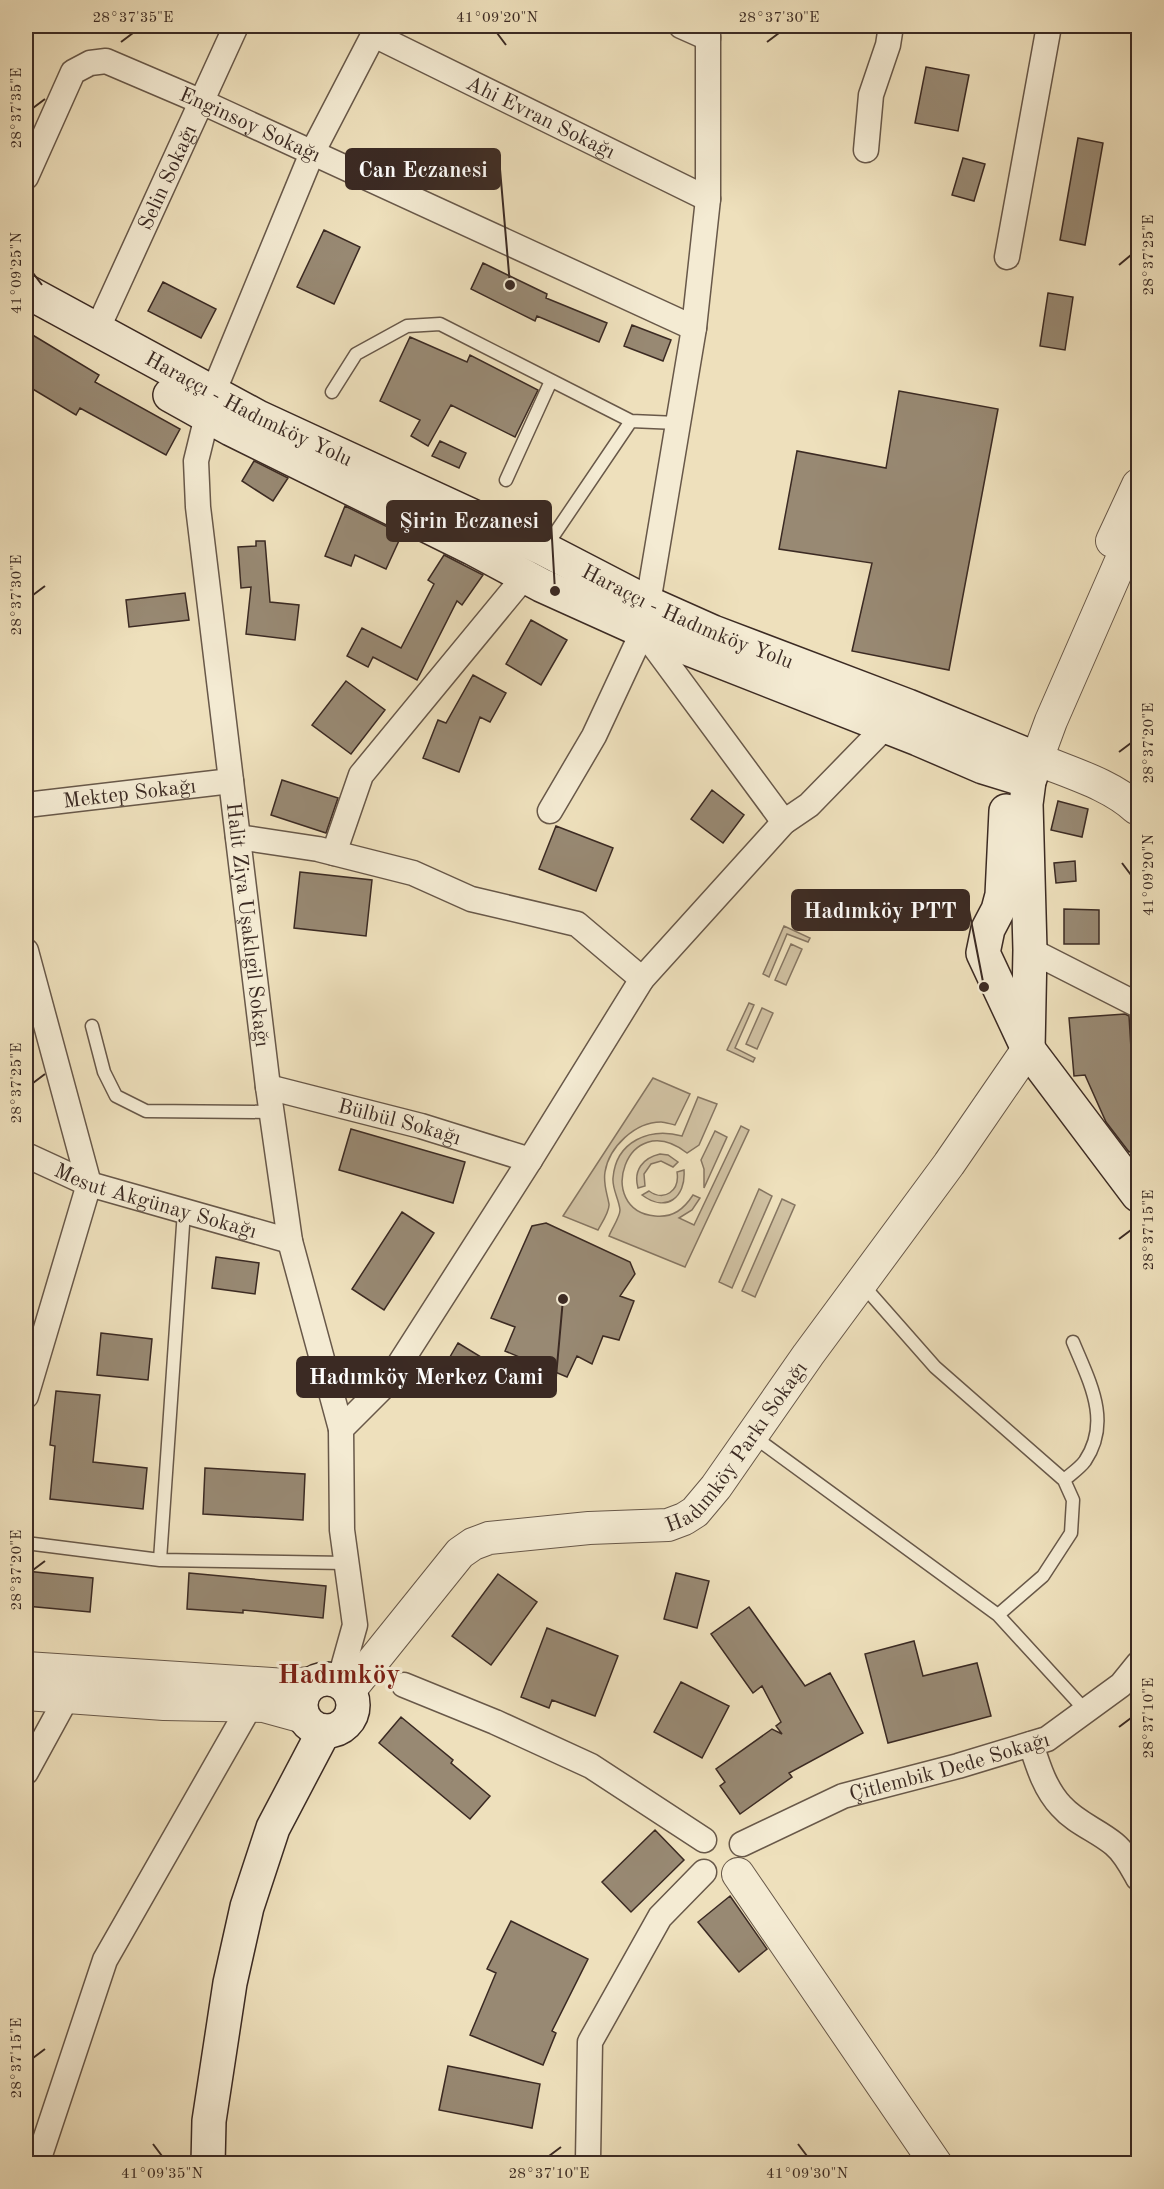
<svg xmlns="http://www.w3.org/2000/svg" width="1164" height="2189" font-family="'Old Standard TT',serif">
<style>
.green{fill:#d0c1a2;stroke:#867662;stroke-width:1.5}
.building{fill:#988973;stroke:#3b2a23;stroke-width:1.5}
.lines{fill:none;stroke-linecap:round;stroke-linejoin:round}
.service-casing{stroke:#685849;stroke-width:15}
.minor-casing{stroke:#685849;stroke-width:27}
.tertiary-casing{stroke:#685849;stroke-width:34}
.secondary-casing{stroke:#3b2a23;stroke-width:36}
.service{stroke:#f4ebd3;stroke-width:12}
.minor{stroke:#f4ebd3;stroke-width:24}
.tertiary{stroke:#f4ebd3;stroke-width:32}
.secondary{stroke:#f4ebd3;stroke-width:33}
.ticks{fill:none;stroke:#3b2a23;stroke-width:2}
.labels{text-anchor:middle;stroke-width:6;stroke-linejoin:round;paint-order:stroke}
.street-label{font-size:21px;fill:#3b2a23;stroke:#f4ebd3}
.district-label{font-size:27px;font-weight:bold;fill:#7a1f14;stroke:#f4ebd3}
.leader{fill:none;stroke:#3b2a23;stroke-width:2}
.callout-dot{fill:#3b2a23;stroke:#f4ebd3;stroke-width:2}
.callout{fill:#3b2a23;stroke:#3b2a23;stroke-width:2}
.callout-label{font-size:22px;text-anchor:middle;font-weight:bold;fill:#fff}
.neatline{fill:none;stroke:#3b2a23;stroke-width:2}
.ticks-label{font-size:15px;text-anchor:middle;fill:#3b2a23}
</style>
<rect width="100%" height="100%" fill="#eee0bc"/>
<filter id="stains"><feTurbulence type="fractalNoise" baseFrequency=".00333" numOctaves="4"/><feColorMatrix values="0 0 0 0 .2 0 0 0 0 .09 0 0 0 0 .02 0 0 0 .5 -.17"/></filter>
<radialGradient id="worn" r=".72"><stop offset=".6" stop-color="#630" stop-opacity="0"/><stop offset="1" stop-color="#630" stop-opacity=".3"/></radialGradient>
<path class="green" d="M784 926 810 938 808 942 787 934 769 977 763 974Z
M791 944 802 949 786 985 775 980Z
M749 1003 754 1005 735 1048 755 1058 753 1062 727 1050Z
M762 1008 773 1013 757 1049 746 1044Z
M653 1078 690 1094 675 1125C670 1124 665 1122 661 1122 635 1122 609 1147 605 1172 603 1184 607 1193 609 1204 610 1211 601 1224 598 1230L563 1216Z
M698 1097 717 1104 699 1145 687 1153C626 1106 594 1211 655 1216 673 1218 684 1209 693 1195L700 1198 692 1210 679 1218 694 1225 741 1126 749 1130 685 1267 609 1236C612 1228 620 1217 620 1210 619 1199 612 1189 613 1178 616 1141 650 1127 682 1136Z
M715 1131 727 1137 704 1188V1169L701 1160Z
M660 1154 668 1155 678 1162 673 1167 661 1161 651 1164 644 1174 645 1186 638 1188C633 1170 643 1158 660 1154Z
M684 1170C686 1198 666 1213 642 1195L649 1191C664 1202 680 1191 677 1172Z
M759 1189 772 1196 732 1288 719 1282Z
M782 1199 795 1205 755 1297 742 1291Z"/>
<path class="building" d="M926 67 969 75 958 131 915 123Z
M1078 138 1103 143 1085 245 1060 240Z
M963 158 985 164 974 201 952 195Z
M324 230 360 247 334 304 297 287Z
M483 263 547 294 546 298 607 323 599 342 537 316 535 321 471 289Z
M163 282 216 309 201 338 148 311Z
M1048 293 1073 297 1065 350 1040 346Z
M632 325 671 340 663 361 624 346Z
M26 331 99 375 95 382 180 429 166 455 80 408 76 415 26 385Z
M410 337 467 362 470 355 538 390 515 437 451 405 428 446 411 436 420 420 380 401Z
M899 391 998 409 949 670 852 651 872 563 779 549 797 451 886 468Z
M440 441 466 453 459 468 432 456Z
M254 461 288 478 273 501 242 481Z
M345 506 402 534 386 569 355 555 351 566 325 556Z
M256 541H265L270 602 299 605 295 640 246 634 251 587 241 588 238 547 256 546Z
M444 555 483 575 462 605 457 601 417 680 373 657 368 667 347 656 362 628 401 648 434 584 428 580Z
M185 593 189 620 129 627 126 600Z
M531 620 567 640 541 685 506 664Z
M473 675 506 693 490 722 480 717 459 772 423 758 438 720 446 723Z
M346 681 385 710 351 754 312 725Z
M282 780 338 798 326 833 271 815Z
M712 790 744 815 723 843 691 819Z
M1058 801 1088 809 1082 837 1051 830Z
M556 826 613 848 596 891 539 869Z
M1075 861 1076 881 1056 883 1054 863Z
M300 872 372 880 366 936 294 928Z
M1064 909 1099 910V944H1064Z
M1125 1014 1129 1016 1133 1081 1138 1079V1148L1129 1152 1106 1122 1085 1075 1074 1076 1069 1018Z
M351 1129 465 1162 453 1203 339 1170Z
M402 1212 434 1233 384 1310 352 1289Z
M546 1223 630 1262 635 1274 620 1296 634 1301 619 1340 603 1336 592 1364 577 1356 567 1377 505 1351 515 1327 491 1318 532 1226Z
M216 1257 259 1263 255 1294 212 1288Z
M101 1333 152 1339 148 1380 97 1375Z
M458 1343 481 1357 466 1383 443 1369Z
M56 1391 100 1395 93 1462 147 1468 143 1509 50 1499 55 1446 50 1445Z
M205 1468 305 1474 303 1520 203 1514Z
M26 1571 93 1578 90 1612 26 1606Z
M189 1573 326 1586 323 1618 243 1610V1613L187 1609Z
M676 1573 709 1581 697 1628 664 1619Z
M498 1574 537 1602 491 1665 452 1636Z
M749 1607 805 1686 830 1673 863 1733 789 1773 792 1777 740 1814 720 1786 725 1782 716 1769 772 1729 782 1734 776 1726 781 1722 762 1686 753 1693 711 1634Z
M547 1628 618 1656 595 1716 552 1700 549 1708 521 1697Z
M914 1641 923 1676 977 1663 991 1716 888 1743 865 1654Z
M681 1682 729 1706 702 1758 654 1732Z
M401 1717 453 1760 451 1763 490 1796 470 1819 379 1743Z
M655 1830 684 1860 631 1912 602 1882Z
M730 1896 767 1949 739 1972 698 1922Z
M511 1921 588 1959 552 2031 556 2033 543 2065 470 2035 496 1973 487 1969Z
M448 2066 540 2084 532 2128 439 2110Z"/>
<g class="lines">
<defs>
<path id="service" d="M332 392 356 354 407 326 440 324 631 421 677 423
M506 480 551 381
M545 548 631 421
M92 1026 104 1072 116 1096 146 1111 271 1112
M861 1283 935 1367 1064 1480 1073 1500 1071 1533 1043 1576 998 1615
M753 1436 998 1615 1086 1711
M1064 1480C1071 1474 1080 1468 1085 1461 1112 1421 1089 1381 1073 1342
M26 1543 160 1560 346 1563
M160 1560 184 1211"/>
<g id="minor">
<path d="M681 26 708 38"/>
<path id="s1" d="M374 35 708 199"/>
<path d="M866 150 871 95 888 45 891 26"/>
<path id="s2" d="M26 177 73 72 90 63 106 61 202 102 694 328"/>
<path d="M1007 257 1049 26"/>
<path id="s3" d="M97 330 236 26"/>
<path d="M213 393 312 153 378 26"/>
<path id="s4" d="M207 416 196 461 198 507 268 1087 290 1241 341 1429"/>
<path d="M648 603 694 328 708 199V26"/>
<path id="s5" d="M26 805 231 781"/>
<path d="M550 811 594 736 643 631 784 822"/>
<path d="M238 837 318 849 413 873 471 899 577 924 642 979"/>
<path d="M334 853 361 775 525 576"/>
<path d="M1030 950 1138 1005"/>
<path d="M26 951 89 1184 26 1396"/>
<path id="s6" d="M268 1087 421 1126 530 1160"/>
<path id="s7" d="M26 1155 89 1184 290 1241"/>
<path d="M339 1682 355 1625 342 1530 341 1429 388 1382 530 1160 642 979 784 822 809 805 886 726"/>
<path d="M404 1685 495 1722 591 1766 704 1840"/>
<path d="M1031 1744C1038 1766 1045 1789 1061 1806 1076 1823 1097 1830 1114 1844 1125 1853 1132 1867 1138 1878"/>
<path d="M26 1772 67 1697"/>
<path id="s8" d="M742 1844 843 1796 958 1766 1047 1739 1121 1685 1138 1664"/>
<path d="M37 2164 105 1960 250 1706"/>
<path d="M590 2164 588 2160 590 2042 660 1917 704 1872"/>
</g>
<g id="tertiary">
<path d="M1112 541 1138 485"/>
<path d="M1136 808C1110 784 1070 773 1037 759L1051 721 1138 522"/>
<path d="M26 1668 286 1685 311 1683"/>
<path id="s9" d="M349 1691 460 1553 473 1544 489 1538 589 1528 668 1525 684 1519 695 1512 716 1487 808 1355 949 1164 1028 1049"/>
<path d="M26 1694 164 1704 264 1706 304 1717"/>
<path d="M738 1874 936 2164"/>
</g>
<g id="secondary">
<path id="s10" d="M26 291 258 417 544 549 648 603 713 632 908 706 1037 759 1029 781 1026 804 1030 950 1028 1049"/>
<path d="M170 395 231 429 472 548 541 585 643 631 918 739 983 767 1029 781"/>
<path d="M1006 811 1002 895 998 910 988 929 983 953 1028 1049 1138 1195"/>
<circle cx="327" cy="1705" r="26"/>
<path d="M208 2164 209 2121 230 1983 247 1907 273 1828 324 1731"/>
</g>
</defs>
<use href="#service" class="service-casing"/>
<use href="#minor" class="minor-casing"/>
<use href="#tertiary" class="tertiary-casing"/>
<use href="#secondary" class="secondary-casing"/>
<use href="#service" class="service"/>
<use href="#minor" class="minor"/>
<use href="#tertiary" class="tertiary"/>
<use href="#secondary" class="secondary"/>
</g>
<path class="ticks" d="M497 33 506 45M121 42 133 33M767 42 779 33M33 108 45 99M1119 265 1131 255M33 273 42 285M33 595 45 586M1119 752 1131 743M1122 863 1131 875M33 1083 45 1074M1119 1239 1131 1230M33 1570 45 1561M1119 1727 1131 1718M33 2058 45 2049M153 2144 162 2156M798 2144 807 2156M549 2156 561 2147"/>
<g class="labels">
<g class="street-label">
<text dy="7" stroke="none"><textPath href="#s1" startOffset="186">Ahi Evran Sokağı</textPath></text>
<text dy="7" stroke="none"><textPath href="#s2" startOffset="308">Enginsoy Sokağı</textPath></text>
<text dy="7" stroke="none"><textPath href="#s3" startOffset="168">Selin Sokağı</textPath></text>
<text dy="7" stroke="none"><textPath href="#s10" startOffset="252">Haraççı - Hadımköy Yolu</textPath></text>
<text dy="7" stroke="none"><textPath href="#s10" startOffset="738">Haraççı - Hadımköy Yolu</textPath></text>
<text dy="7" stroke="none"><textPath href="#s5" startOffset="104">Mektep Sokağı</textPath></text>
<text dy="7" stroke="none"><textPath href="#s4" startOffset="513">Halit Ziya Uşaklıgil Sokağı</textPath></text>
<text dy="7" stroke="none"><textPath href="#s6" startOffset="136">Bülbül Sokağı</textPath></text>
<text dy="7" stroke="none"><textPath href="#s7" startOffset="138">Mesut Akgünay Sokağı</textPath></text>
<text dy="7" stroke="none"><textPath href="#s9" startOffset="495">Hadımköy Parkı Sokağı</textPath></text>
<text dy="7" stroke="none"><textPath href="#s8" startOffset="222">Çitlembik Dede Sokağı</textPath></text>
</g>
<g class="district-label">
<text x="339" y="1683">Hadımköy</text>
</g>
</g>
<path class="leader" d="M510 285L500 169M555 591L551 521M984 987L969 910M563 1299L556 1377"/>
<g class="callout-dot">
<circle cx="510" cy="285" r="6"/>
<circle cx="555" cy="591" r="6"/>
<circle cx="984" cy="987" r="6"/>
<circle cx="563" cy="1299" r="6"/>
</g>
<g class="callout">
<rect x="346" y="149" width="154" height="40" rx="6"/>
<rect x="387" y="501" width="164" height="40" rx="6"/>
<rect x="792" y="890" width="177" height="40" rx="6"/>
<rect x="297" y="1357" width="259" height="40" rx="6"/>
</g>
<g class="callout-label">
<text x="423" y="177">Can Eczanesi</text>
<text x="469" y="528">Şirin Eczanesi</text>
<text x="880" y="918">Hadımköy PTT</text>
<text x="426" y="1384">Hadımköy Merkez Cami</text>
</g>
<rect width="1164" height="2189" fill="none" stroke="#eee0bc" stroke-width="66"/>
<rect x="33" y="33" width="1098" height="2123" class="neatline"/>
<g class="ticks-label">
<text x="133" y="22">28°37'35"E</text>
<text x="497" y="22">41°09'20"N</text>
<text x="779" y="22">28°37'30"E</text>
<text transform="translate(16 108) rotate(-90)" y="5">28°37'35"E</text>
<text transform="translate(1148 255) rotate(-90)" y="5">28°37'25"E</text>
<text transform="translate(16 273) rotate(-90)" y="5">41°09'25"N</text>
<text transform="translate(16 595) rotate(-90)" y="5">28°37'30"E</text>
<text transform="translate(1148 743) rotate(-90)" y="5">28°37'20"E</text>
<text transform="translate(1148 875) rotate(-90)" y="5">41°09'20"N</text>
<text transform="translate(16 1083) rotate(-90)" y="5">28°37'25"E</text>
<text transform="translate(1148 1230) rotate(-90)" y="5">28°37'15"E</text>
<text transform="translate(16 1570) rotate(-90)" y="5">28°37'20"E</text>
<text transform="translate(1148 1718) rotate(-90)" y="5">28°37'10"E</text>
<text transform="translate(16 2058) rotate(-90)" y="5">28°37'15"E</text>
<text x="162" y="2178">41°09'35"N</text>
<text x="549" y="2178">28°37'10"E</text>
<text x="807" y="2178">41°09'30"N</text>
</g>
<rect width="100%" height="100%" filter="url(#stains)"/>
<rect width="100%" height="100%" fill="url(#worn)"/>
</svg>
